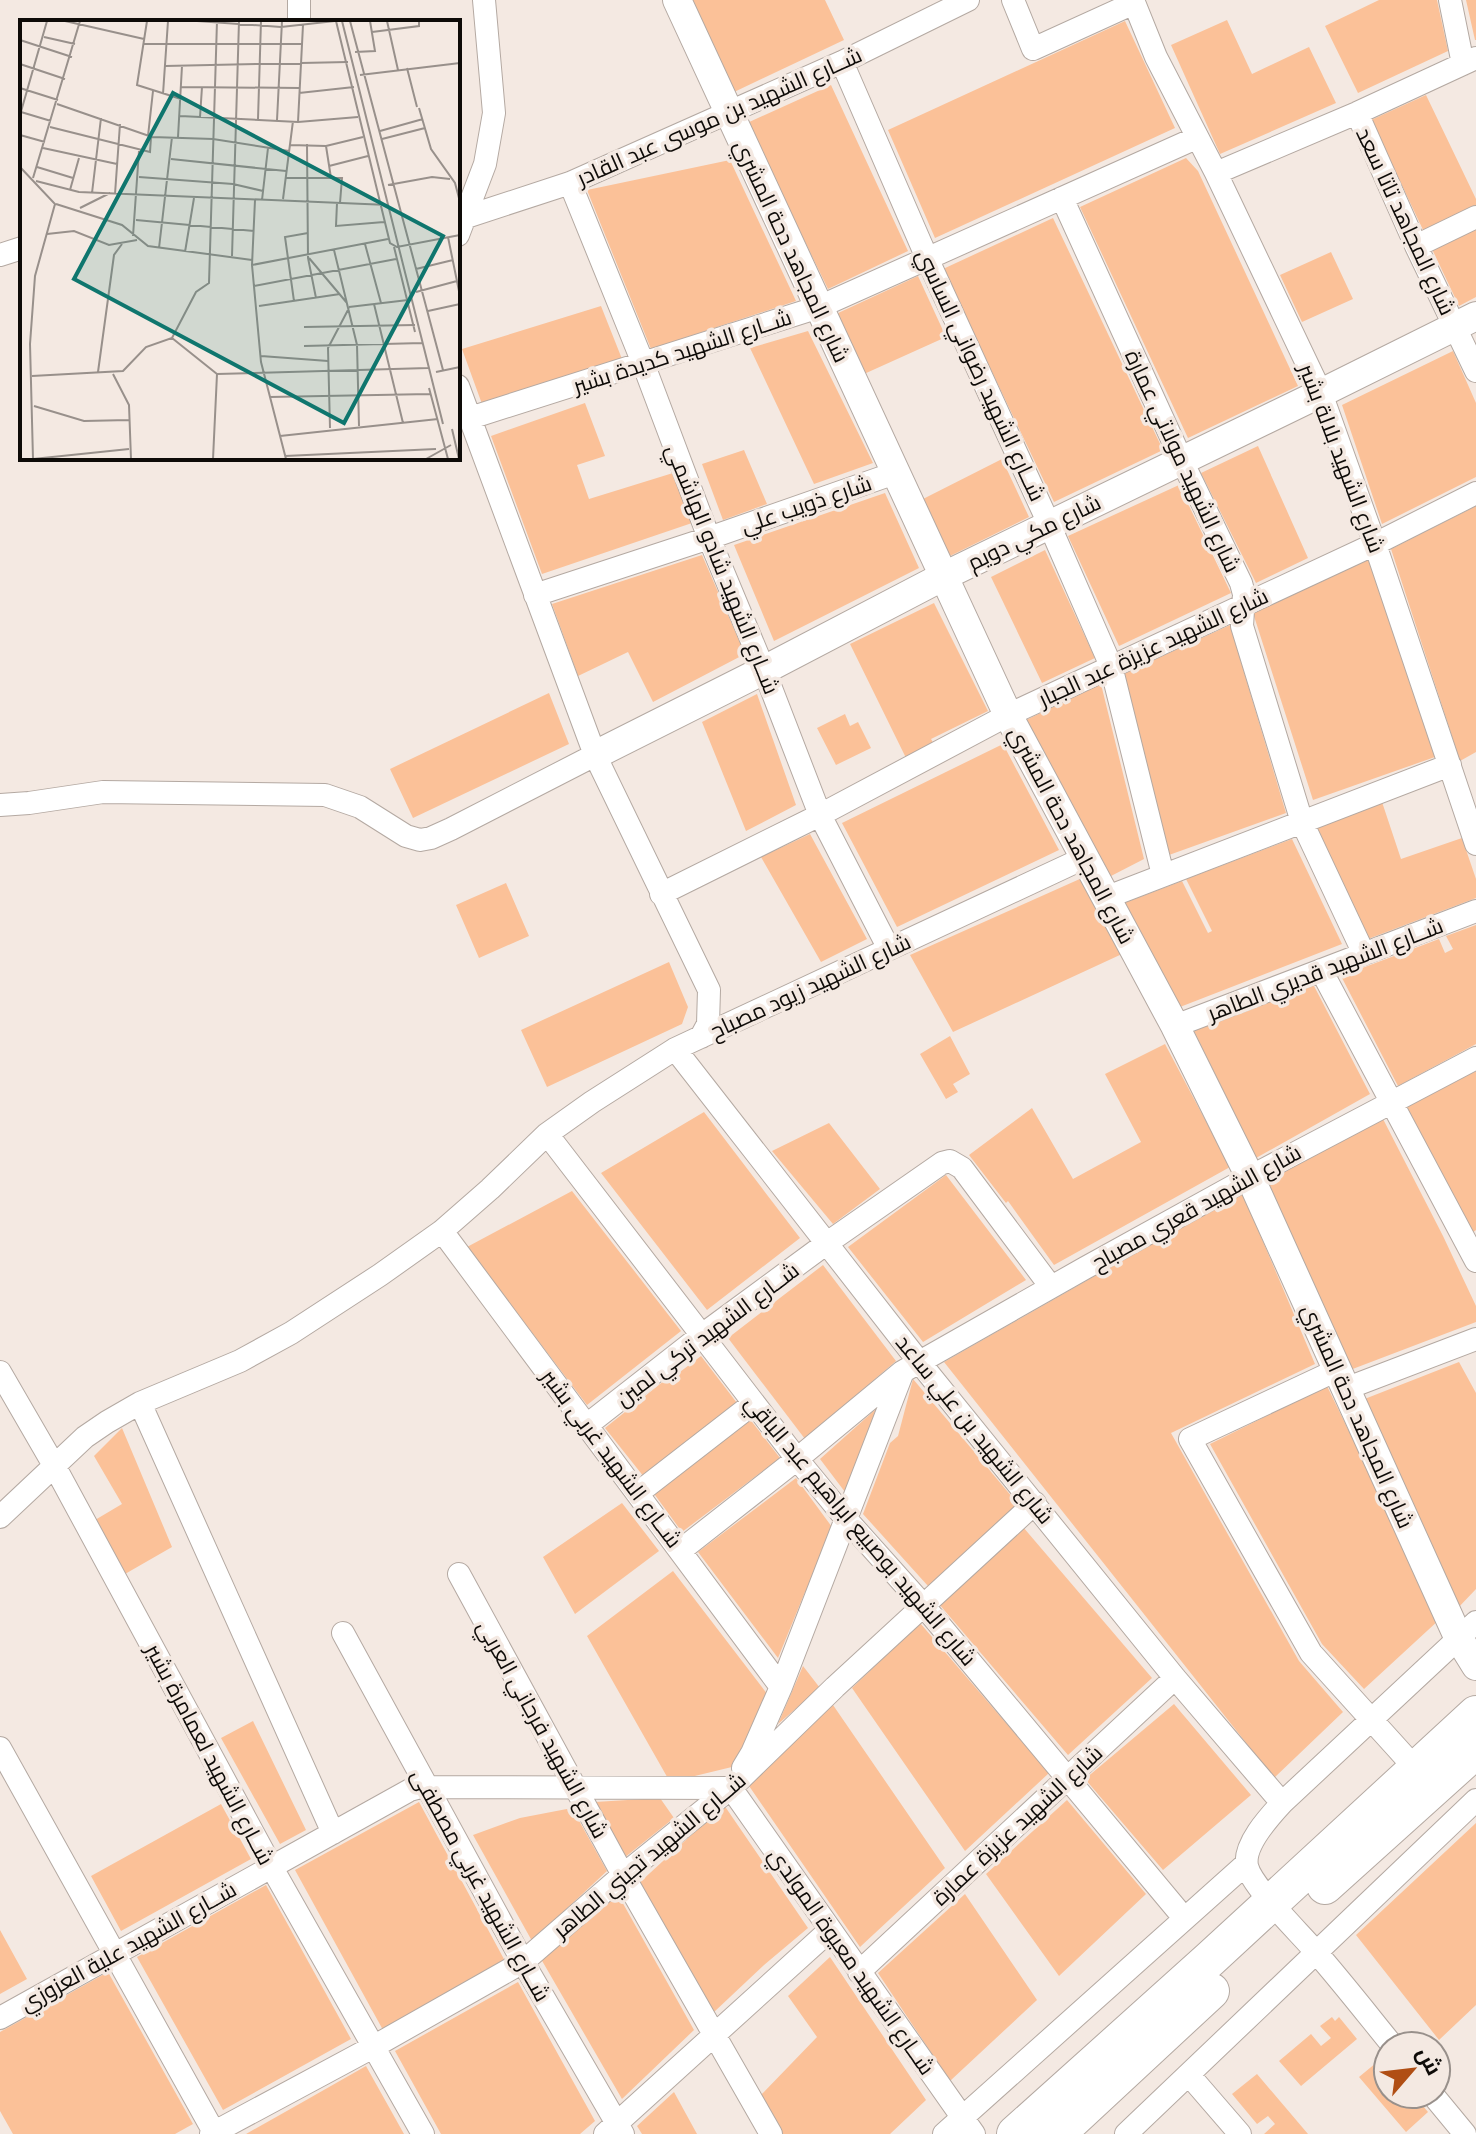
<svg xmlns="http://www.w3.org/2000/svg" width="1476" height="2134" font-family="'Nunito Sans',Cairo,sans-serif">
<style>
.building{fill:#fbc198}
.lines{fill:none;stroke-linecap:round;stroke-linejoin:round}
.minor-casing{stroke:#b4a9a2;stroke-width:24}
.tertiary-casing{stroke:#b4a9a2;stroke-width:30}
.trunk-casing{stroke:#b4a9a2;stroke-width:38}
.minor{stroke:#fff;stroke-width:22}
.tertiary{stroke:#fff;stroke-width:28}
.trunk{stroke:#fff;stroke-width:36}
.labels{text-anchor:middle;stroke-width:7;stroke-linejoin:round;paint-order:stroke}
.street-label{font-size:22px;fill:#0e0b08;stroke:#f4e9e2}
.inset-road{fill:none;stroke:#98908b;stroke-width:2}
.view{fill:#0f766e;fill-opacity:0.15;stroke:#0f766e;stroke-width:4}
.inset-edge{fill:none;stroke:#0e0b08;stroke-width:4}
</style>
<rect width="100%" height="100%" fill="#f4e9e2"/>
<path class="building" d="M687 0H825L844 40 732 93Z
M1379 0H1437L1448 51 1358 93 1325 26Z
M1466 0H1476V40H1475Z
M1227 20 1252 74 1309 47 1336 103 1220 154 1171 45Z
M1125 21 1175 128 935 238 888 130Z
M831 85 908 251 828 289 747 123Z
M1426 95 1476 199V208L1424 232 1371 120Z
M1186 158 1198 171 1298 386 1188 438 1080 207Z
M730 160 796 301 651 349 587 190Z
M1053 218 1163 450 1054 502 943 269Z
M1476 228V297L1459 306 1432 249Z
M1331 252 1353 299 1302 322 1280 275Z
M918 276 946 337 864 374 836 314Z
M601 306 622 359 482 404 462 349Z
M808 331 873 463 814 484 750 348Z
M1453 351 1476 403V477L1382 524 1342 405Z
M585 403 605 456 577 465 589 499 673 473 692 523 542 574 491 436Z
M1258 446 1308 558 1256 583 1201 473Z
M744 450 767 504 723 520 702 464Z
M1002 459 1029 517 950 556 923 499Z
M1179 485 1231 593 1119 646 1068 536Z
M885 493 919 568 774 641 734 545Z
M1476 506V752L1460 761 1391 549Z
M1045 550 1095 658 1042 683 991 577Z
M702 555 745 654 653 702 628 652 578 676 552 604Z
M1369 559 1435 757 1313 800 1253 613Z
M934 603 988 711 931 739 935 746 907 760 850 644Z
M1230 625 1286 813 1169 855 1123 674Z
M1101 684 1144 859 1111 876 1026 720Z
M549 693 569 744 413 818 390 769Z
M757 694 796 805 746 831 702 722Z
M845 714 850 726 858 722 871 748 836 765 817 728Z
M1003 744 1059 850 897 927 842 823Z
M1382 802 1401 859 1462 838 1476 879V898L1368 939 1317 827Z
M810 834 867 939 821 962 761 857Z
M1292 839 1342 944 1180 1007 1124 903 1182 881 1208 933 1212 931 1186 879Z
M1082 878 1122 954 953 1032 910 955Z
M506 883 529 936 479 958 456 905Z
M1476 925V1044L1398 1086 1341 976 1439 939 1445 953 1453 949 1446 936Z
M669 962 688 1007 682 1024 547 1087 521 1030Z
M1313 984 1370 1094 1256 1158 1194 1031Z
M950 1036 970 1074 953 1084 958 1092 946 1099 920 1054Z
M1165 1044 1230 1167 1054 1265 1008 1201 1006 1203 969 1155 1032 1108 1073 1179 1141 1142 1105 1074Z
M1476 1071V1230L1472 1233 1407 1107Z
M704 1112 800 1238 707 1310 601 1173Z
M1382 1117 1443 1236 1476 1306V1322L1350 1370 1264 1179Z
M829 1123 880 1189 833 1224 772 1151Z
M946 1175 1026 1280 923 1342 848 1247Z
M572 1191 681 1331 587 1405 467 1247Z
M1242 1192 1315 1364 1171 1433 1299 1661 1343 1712 1274 1778 944 1362Z
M823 1265 896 1361 805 1439 728 1338Z
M701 1356 737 1403 644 1477 605 1428 670 1376 672 1378Z
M1459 1362 1476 1393V1589L1457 1609 1362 1400Z
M913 1379 1018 1504 928 1586 863 1514 890 1443 898 1436Z
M1327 1386 1440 1619 1364 1689 1322 1644 1210 1444Z
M876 1409 845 1492 820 1459Z
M749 1418 780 1458 682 1532 652 1491Z
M122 1428 172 1547 125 1574 95 1520 122 1504 94 1456Z
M796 1478 832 1527 807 1595 805 1592 778 1658 698 1552Z
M622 1503 659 1551 575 1614 543 1557Z
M1023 1527 1152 1678 1068 1755 939 1604Z
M673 1571 768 1695 736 1766 670 1782 587 1636Z
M920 1623 1049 1773 965 1851 852 1688Z
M803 1666 820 1688 778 1724Z
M1174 1704 1251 1795 1163 1870 1085 1779Z
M833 1705 945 1868 860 1947 747 1783Z
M253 1721 306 1830 280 1844 221 1738Z
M660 1798 674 1818 624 1858 595 1802Z
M1067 1800 1146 1894 1059 1976 986 1874Z
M419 1802 505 1961 383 2030 295 1870Z
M221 1804 251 1859 121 1931 91 1876Z
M724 1805 808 1928 764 1965 713 2013 638 1884Z
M572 1808 607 1871 532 1941 473 1835 520 1818Z
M1476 1823V2005L1439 2040 1356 1935Z
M266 1885 351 2039 223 2110 137 1957Z
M616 1891 694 2030 622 2099 541 1959Z
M965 1894 1037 2000 950 2081 878 1973Z
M0 1930 27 1979 0 1994Z
M830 1957 926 2100 890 2134H782L760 2096 817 2037 788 1996Z
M108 1972 193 2124 175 2134H13L0 2111V2032Z
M518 1982 595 2121 580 2134H441L395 2051Z
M1332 2017 1335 2021 1339 2017 1357 2039 1301 2086 1279 2061 1311 2034 1321 2046 1331 2038 1320 2026Z
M1382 2058 1388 2065V2094H1398L1401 2098 1405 2094H1413L1428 2112 1406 2132 1359 2077Z
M366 2066 404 2134H246L301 2103Z
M1257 2074 1308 2134H1264L1275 2124 1268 2116 1257 2124 1232 2094Z
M674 2092 697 2134H642L637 2126Z"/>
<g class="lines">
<defs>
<path id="minor" d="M1013 0 1033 49 1134 3
M1133 0 1156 57 1216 173 1321 393 1375 544 1476 844
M1450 0 1463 64
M299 22V0
M842 62 927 258 1049 524 1111 666 1163 875
M1357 113 1416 246 1476 371
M1216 173 1357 113 1476 58
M570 183 643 363 709 538 764 670 820 815 889 949
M1062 198 1182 461 1241 583 1244 594 1242 626 1302 822 1364 954
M463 218 570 183 842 62 968 0
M458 235 485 164 494 113 484 0
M1416 246 1476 217
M0 255 22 248
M458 386 595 755 709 990 708 1024 701 1037
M470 418 819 307 1196 138
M535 595 709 538 895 473
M0 805 29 803 103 792 325 795 360 807 406 836 420 840 431 838 451 829 595 755
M661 894 820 815 1008 715 1375 544 1476 493
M1105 898 1450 765
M1321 970 1476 1261
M1175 1026 1476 911
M675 1049 920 1363 1175 1678 1282 1803
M547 1134 797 1459 847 1520 923 1605 1184 1918
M442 1231 781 1687
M1337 1370 1190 1439 1311 1653 1416 1769
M0 1372 55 1467 271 1866 423 2134
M1345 1389 1476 1339
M140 1403 333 1833
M587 1425 702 1335 827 1243 942 1163 950 1161 962 1168 1051 1287
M638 1493 754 1403
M0 1517 85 1437 107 1422 140 1403 240 1361 291 1333 380 1275 442 1231 490 1189 547 1134 592 1102 675 1049 1084 858
M681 1550 797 1459 902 1372 1085 1268 1250 1177 1476 1058
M459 1574 623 1875 771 2134
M343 1633 523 1962 623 2134
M0 1748 215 2134
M743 1768 752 1753 781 1687 902 1374
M731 1788 974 2134
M859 1972 1175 1678
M0 2018 410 1790 421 1787 731 1788
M1393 2046C1367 2014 1342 1982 1315 1951 1299 1932 1252 1887 1247 1866 1243 1845 1269 1817 1282 1803L1476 1622
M1189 2075 1240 2134
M1432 2094 1465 2134
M211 2134 373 2047 523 1962 623 1875 731 1788 835 1687 1035 1503
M605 2134 830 1930
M944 2134 1246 1864
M1126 2134 1476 1800"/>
<path id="tertiary" d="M677 0 1008 715 1175 1026 1250 1177 1458 1637 1476 1666
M595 755 764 670 944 576 1321 393 1476 316"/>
<path id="trunk" d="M1325 1886 1476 1750
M1015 2134 1210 1959 1476 1714
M1057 2134 1211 1991"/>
</defs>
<use href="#minor" class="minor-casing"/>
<use href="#tertiary" class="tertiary-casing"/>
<use href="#trunk" class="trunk-casing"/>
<use href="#minor" class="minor"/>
<use href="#tertiary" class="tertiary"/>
<use href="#trunk" class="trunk"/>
</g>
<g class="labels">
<g class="street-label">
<text transform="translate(719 116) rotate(-24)" y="8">شــارع الشهيد بن موسى عبد القادر</text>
<text transform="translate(1406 221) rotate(65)" y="8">شارع المجاهد تاتا سعد</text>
<text transform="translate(792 251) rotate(65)" y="8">شارع المجاهد دحة المشري</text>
<text transform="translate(682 351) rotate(-18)" y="8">شــارع الشهيد كديدة بشير</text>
<text transform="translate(981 375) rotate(65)" y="8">شــارع الشهيد رضواني الساسي</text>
<text transform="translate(1342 458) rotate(69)" y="8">شارع الشهيد بلالة بشير</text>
<text transform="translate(1183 461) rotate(65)" y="8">شارع الشهيد مولاتي عمارة</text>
<text transform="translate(806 504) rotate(-19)" y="8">شارع ذويب علي</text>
<text transform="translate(1034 532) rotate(-26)" y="8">شارع مكي دويم</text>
<text transform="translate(723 569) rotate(68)" y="8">شــارع الشهيد شادو الهاشمي</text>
<text transform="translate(1153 647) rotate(-25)" y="8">شارع الشهيد عزيزة عبد الجبار</text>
<text transform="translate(1072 835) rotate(62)" y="8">شارع المجاهد دحة المشري</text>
<text transform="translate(1325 969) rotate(-21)" y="8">شــارع الشهيد قديري الطاهر</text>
<text transform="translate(810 986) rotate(-25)" y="8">شارع الشهيد زيود مصباح</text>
<text transform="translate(1196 1207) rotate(-29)" y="8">شارع الشهيد قعري مصباح</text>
<text transform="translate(707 1334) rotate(-37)" y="8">شــارع الشهيد تركي لمين</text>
<text transform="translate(1358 1416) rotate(66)" y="8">شارع المجاهد دحة المشري</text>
<text transform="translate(975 1429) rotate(51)" y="8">شارع الشهيد بن علي ساعد</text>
<text transform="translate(612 1458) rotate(53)" y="8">شــارع الشهيد غربي بشير</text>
<text transform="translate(861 1530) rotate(50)" y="8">شارع الشهيد بوصبيع ابراهيم عبد الباقي</text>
<text transform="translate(543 1729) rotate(61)" y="8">شارع الشهيد فرجاني العربي</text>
<text transform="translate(210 1754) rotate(62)" y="8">شــارع الشهيد لعمامرة بشير</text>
<text transform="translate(1017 1825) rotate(-43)" y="8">شارع الشهيد عزيزة عمارة</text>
<text transform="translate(649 1855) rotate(-40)" y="8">شــارع الشهيد تجيني الطاهر</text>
<text transform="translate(481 1885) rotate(61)" y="8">شــارع الشهيد غربي مصطفى</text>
<text transform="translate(128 1946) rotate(-29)" y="8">شــارع الشهيد علية العزوزي</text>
<text transform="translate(852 1961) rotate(55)" y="8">شــارع الشهيد معيوة المولدي</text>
</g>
</g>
<g transform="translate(20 20)">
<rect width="440" height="440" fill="#f4e9e2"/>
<path class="inset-road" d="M45 1 124 19M127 1 117 65 161 79M177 1 261 7 315 1M316 1 370 223 377 227 440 215M322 1 423 404M330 1 423 350M367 1 378 50M352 12 399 6V1M24 17 55 24M0 20 52 37M124 24H282M335 32 355 31 350 1M0 44 45 59M145 46 328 42M387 48 397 87M340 55 440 43M161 67 280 68M0 68 38 80M279 73 334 67M143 74 148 1M37 84 132 117 193 119 269 131M399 88 411 129 435 163 440 182M1 92 31 101M0 95 27 1M160 96 278 102 338 97M180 97 182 67M238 99 241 1M257 100 262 1M278 102 283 5M30 107 130 132 131 117M360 111 403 99M0 115 25 122M128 116 133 71M158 117 162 46M362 119 405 108M287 124 288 238 296 278M270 125 306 126 343 117M306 126 311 158M23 128 97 144M151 139 266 151M309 146 348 136M0 147 35 184 15 256 10 324 13 439M17 147 53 158M119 157 213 164 243 171M13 158 60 1M266 158H322L320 183M16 161 59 172 368 185M368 165 412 157 430 159M50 170 59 138M72 173 81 98M95 174 100 104M263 179 273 101M235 180 232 245 241 342 266 439M242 180 248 128M317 183 316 206 364 202M36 184 102 205 128 226 232 240M60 188 90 173M116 200 234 211M27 214 54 211 89 225 117 220M113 216 119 131M428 217 440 276M345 224 361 283M374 227 395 312M139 228 152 117M314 230 337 325 339 406M165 232 174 178M212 236 219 1M289 238 327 283M232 245 368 219M396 249 433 240M234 266 376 239M396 272 437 261M274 281 265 217 288 213M354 284 383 403M239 286 320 274M329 287 388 280M408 291 440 284M284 307 395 305M152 318 197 354M284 326 403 323M241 336 308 341M78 352 94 235 102 224M416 352 440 347M93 354 109 385 111 439M197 354 408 348M12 356 103 351 126 327 152 318 176 272 189 263 197 1M409 368 428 439M250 377 410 374M14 386 64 401 109 400M310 408 308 328 329 288M432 409 439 439M260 416 418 399M265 436 416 429M13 439 109 429M193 439 197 354M406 439 431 425"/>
<path class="view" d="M153 73 423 216 324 403 54 259Z"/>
<rect width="440" height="440" class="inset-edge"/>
</g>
<g transform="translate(1412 2070) rotate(62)"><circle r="38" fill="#f4e9e2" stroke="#98908b" stroke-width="2"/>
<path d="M0-6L14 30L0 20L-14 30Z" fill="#b04e14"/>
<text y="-12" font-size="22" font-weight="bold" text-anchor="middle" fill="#0e0b08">ش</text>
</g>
</svg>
